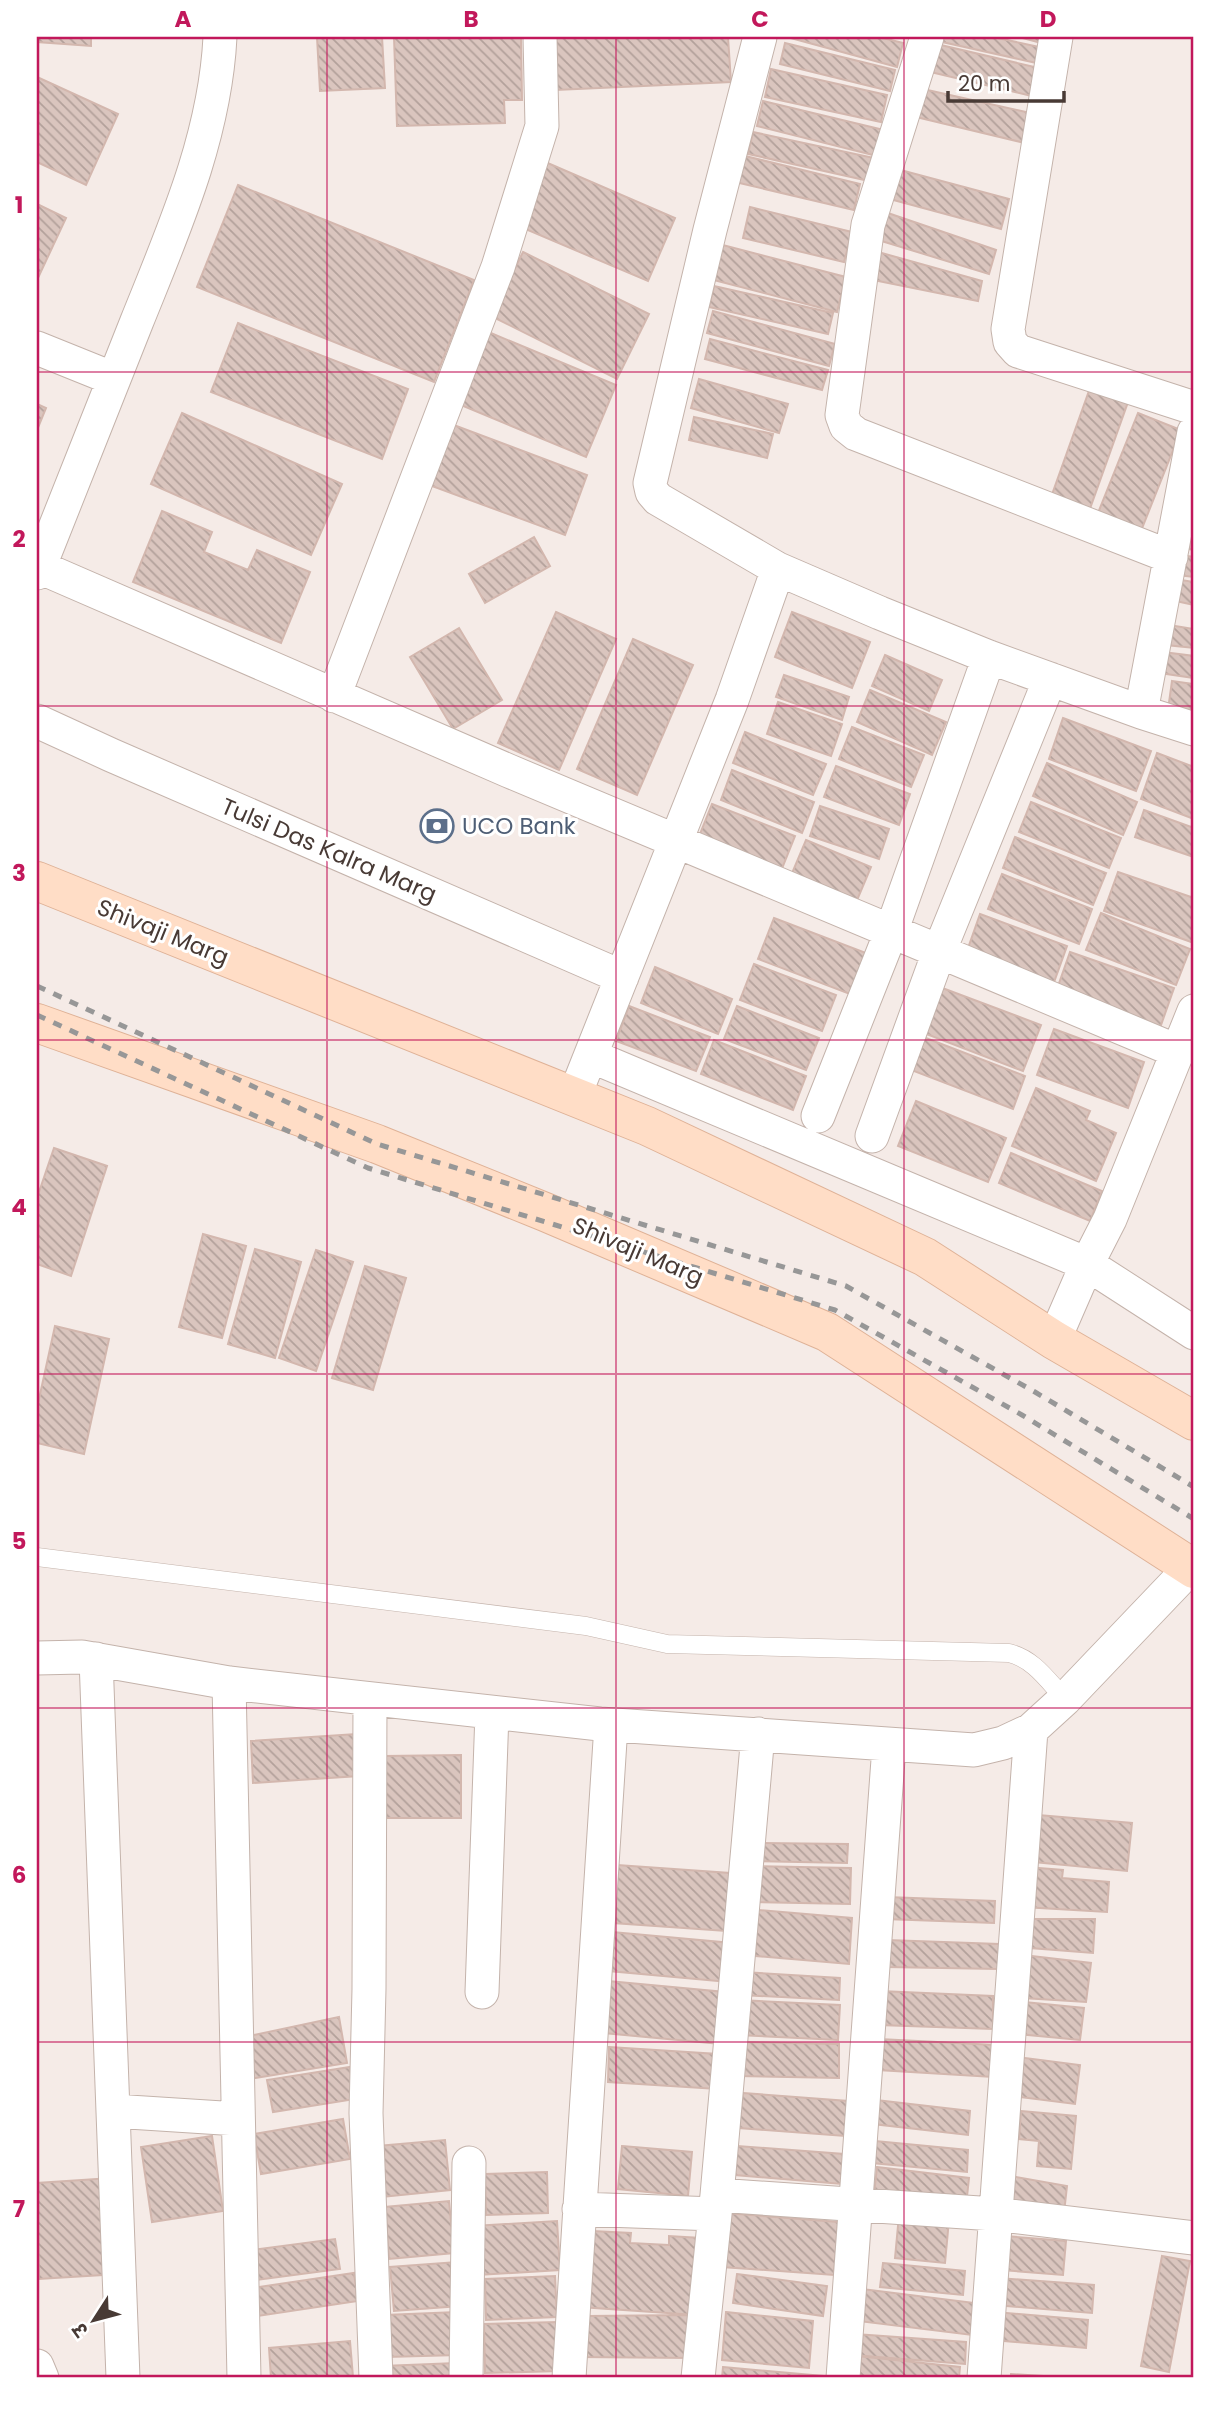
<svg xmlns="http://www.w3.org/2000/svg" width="1231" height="2415" font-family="Poppins,'Noto Sans Devanagari',sans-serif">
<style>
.building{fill:url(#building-back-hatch);stroke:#d3b7ae;stroke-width:2}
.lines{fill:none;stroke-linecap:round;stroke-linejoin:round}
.lane-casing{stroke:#c4b3ab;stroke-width:19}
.street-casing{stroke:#c4b3ab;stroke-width:35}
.secondary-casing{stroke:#dfb297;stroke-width:40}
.lane{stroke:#fff;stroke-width:18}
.street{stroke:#fff;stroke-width:33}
.secondary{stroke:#ffddc6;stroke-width:38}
.rail{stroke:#979797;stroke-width:5;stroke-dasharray:9 9;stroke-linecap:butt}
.grid{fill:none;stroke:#c2185b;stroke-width:2;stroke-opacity:0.55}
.labels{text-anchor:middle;stroke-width:6;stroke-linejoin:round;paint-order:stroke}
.service-label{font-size:23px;fill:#4e5e75;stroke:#fff;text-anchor:start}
.street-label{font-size:23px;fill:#483a35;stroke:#fff}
.neatline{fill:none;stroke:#c2185b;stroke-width:2.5}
.grid-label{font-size:23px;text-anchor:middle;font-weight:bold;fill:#c2185b}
</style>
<defs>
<pattern id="building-back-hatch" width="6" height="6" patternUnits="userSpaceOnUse" patternTransform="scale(1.75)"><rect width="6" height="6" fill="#dac5be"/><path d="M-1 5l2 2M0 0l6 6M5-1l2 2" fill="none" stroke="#b3a19b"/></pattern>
</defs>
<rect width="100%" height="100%" fill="#f5ebe7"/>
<path class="building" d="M37 37H91V46L37 42Z
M317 37H382L385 88 320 91Z
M394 37H521L522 100H504L505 123 397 126Z
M553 37H728L731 82 556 90Z
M787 37H879L903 43 897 67Z
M934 37H993L1044 48 1041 64 933 40Z
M1019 37H1047L1045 44Z
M928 42 1043 69 1036 97 922 70Z
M785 43 895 70 890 91 780 64Z
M771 69 887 95 881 122 765 97Z
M37 77 118 114 86 185 37 162Z
M923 89 1035 114 1029 144 916 117Z
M763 101 888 131 881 157 757 126Z
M753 132 874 158 869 181 748 154Z
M741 155 860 184 854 210 735 182Z
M543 161 675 218 648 281 516 225Z
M893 168 1009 199 1001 229 886 198Z
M238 185 474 280 434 382 197 287Z
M37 204 66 218 37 280Z
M750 207 852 232 844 262 743 238Z
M882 211 996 250 989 274 875 239Z
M715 243 846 277 837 312 706 278Z
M871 250 982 281 978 301 868 279Z
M523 252 649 314 617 379 491 316Z
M714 286 833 313 828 334 709 307Z
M713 311 835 344 829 366 707 333Z
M238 323 408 389 382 459 211 392Z
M486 331 616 385 586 457 456 403Z
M710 339 828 370 822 390 705 359Z
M699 379 788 404 779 433 691 408Z
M1090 388 1128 402 1087 517 1049 503Z
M37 404 46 408 37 430Z
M182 413 342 484 311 555 151 484Z
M1138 413 1181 430 1137 541 1094 523Z
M694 417 773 434 767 458 689 440Z
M451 424 587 475 565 535 429 485Z
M162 511 212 532 204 552 248 570 257 550 310 572 281 643 133 582Z
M1186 526 1194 527V550L1183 548Z
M534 537 550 566 485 603 469 574Z
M1179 555 1194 557V577L1177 575Z
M1175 579 1194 582V605L1171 600Z
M556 612 616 639 559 770 498 743Z
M792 612 870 642 852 688 775 657Z
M1169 625 1194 629V648L1166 645Z
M459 628 502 700 453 729 410 657Z
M633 639 693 665 637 795 577 769Z
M1155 651 1194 656V678L1152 672Z
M885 655 942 680 929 711 872 686Z
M784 675 849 697 842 720 776 697Z
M1172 681 1194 684V714L1168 710Z
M870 690 946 722 932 755 857 722Z
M778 702 842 724 831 756 767 734Z
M1063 718 1151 751 1136 791 1049 759Z
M852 727 924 755 911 787 839 759Z
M745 732 826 764 813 795 733 763Z
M1157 753 1194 767V819L1141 799Z
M1047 763 1137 802 1123 835 1033 796Z
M836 766 910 794 899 825 824 797Z
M732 770 814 802 802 833 721 800Z
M1031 802 1121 838 1109 868 1019 832Z
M712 804 795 836 779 876 696 844Z
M820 806 889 829 879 859 810 836Z
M1144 810 1194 828V857L1135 837Z
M1015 837 1106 873 1093 905 1003 868Z
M806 840 871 867 855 905 790 878Z
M1118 872 1194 898V943L1104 911Z
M1002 874 1092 909 1079 944 988 909Z
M1101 913 1190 949 1176 985 1086 950Z
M980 914 1067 946 1053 985 966 954Z
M774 918 866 953 850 994 758 959Z
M1070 952 1174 988 1160 1028 1056 992Z
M754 964 836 995 822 1031 740 1000Z
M655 967 732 999 718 1034 641 1003Z
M937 986 1041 1025 1023 1071 921 1032Z
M629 1006 710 1037 696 1071 616 1041Z
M737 1006 819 1038 806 1070 724 1039Z
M1054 1029 1144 1062 1128 1108 1037 1075Z
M918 1035 1025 1076 1013 1109 906 1068Z
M714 1040 806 1076 793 1110 701 1074Z
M1036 1088 1090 1111 1086 1120 1116 1133 1096 1181 1012 1146Z
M916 1101 1006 1138 988 1182 898 1146Z
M54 1148 107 1166 71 1276 37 1264V1198Z
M1011 1153 1102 1191 1090 1221 999 1183Z
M203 1234 246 1246 222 1338 179 1327Z
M255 1249 301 1262 275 1358 228 1344Z
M316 1250 353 1262 316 1371 279 1358Z
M365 1266 406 1278 373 1390 332 1378Z
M55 1326 109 1339 84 1454 37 1443V1408Z
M356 1734 359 1776 253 1783 251 1741Z
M461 1755V1818H385V1756Z
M1038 1815 1132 1823 1127 1871 1034 1862Z
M754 1843 848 1844 847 1863 753 1861Z
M617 1865 730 1873 726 1931 613 1923Z
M751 1866 851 1868 850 1904 751 1902Z
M1026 1867 1063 1870 1062 1878 1109 1882 1107 1912 1023 1907Z
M886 1897 995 1901 994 1923 885 1919Z
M748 1909 852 1918 849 1964 744 1955Z
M1029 1919H1095L1093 1953 1030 1948Z
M612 1932 732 1943 728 1982 609 1971Z
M887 1940 999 1944 998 1969 886 1967Z
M1023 1955 1091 1963 1086 2002 1023 1998Z
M743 1972 840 1978 839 2000 742 1995Z
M608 1981 725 1992 720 2044 604 2033Z
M880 1991 993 1996V2029L879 2025Z
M739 2000 840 2005 838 2040 738 2035Z
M1024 2002 1084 2008 1080 2040 1018 2034Z
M339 2017 347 2063 250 2079 249 2036Z
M879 2039 995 2045 993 2077 878 2070Z
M737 2042 839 2044V2078L737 2076Z
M609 2047 718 2054 717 2089 608 2082Z
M1017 2057 1080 2065 1075 2104 1012 2096Z
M350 2067 355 2099 273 2112 267 2080Z
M743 2093 848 2101 845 2136 739 2128Z
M876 2100 970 2111 968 2135 873 2124Z
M1021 2111 1076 2116 1071 2169 1037 2166 1039 2141 1019 2139Z
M343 2119 350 2159 261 2174 254 2134Z
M212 2136 223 2211 152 2222 141 2147Z
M445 2140 450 2190 382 2197 378 2146Z
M875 2141 968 2150 967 2172 872 2163Z
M622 2146 692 2152 688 2196 618 2189Z
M737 2146 844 2154 842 2184 735 2175Z
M877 2167 969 2178 966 2206 874 2195Z
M547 2172 548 2213 486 2215 485 2174Z
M1011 2176 1067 2186 1064 2213 1006 2206Z
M111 2178 119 2274 39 2279 37 2183Z
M449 2201 454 2253 389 2259 385 2207Z
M726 2213 838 2222 834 2275 722 2267Z
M899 2215 949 2220 945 2263 895 2258Z
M557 2221 560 2270 478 2275 474 2226Z
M592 2231 631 2233 630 2243 669 2245V2236L701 2238 696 2315 580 2307Z
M1005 2236 1066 2241 1063 2275 1002 2270Z
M335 2239 340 2269 249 2281 244 2251Z
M1162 2256 1190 2261 1169 2372 1141 2366Z
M457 2262 460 2306 394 2311 390 2267Z
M883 2263 965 2271 963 2295 880 2287Z
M354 2273 358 2301 250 2317 245 2289Z
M737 2274 827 2286 823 2316 733 2303Z
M555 2276 557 2317 486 2320 485 2279Z
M998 2278 1094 2285 1092 2313 995 2305Z
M862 2289 975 2303 972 2335 858 2321Z
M457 2312 458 2355 387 2357 385 2315Z
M726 2312 813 2321 809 2368 722 2360Z
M995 2312 1088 2320 1086 2348 993 2340Z
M692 2315V2358L577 2357 588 2316Z
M558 2322 560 2371 485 2373 484 2324Z
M855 2334 966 2342 965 2364 853 2355Z
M350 2341 353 2377 271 2378 269 2348Z
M857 2356 960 2367 959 2378H859Z
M456 2363 457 2378H383V2366Z
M723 2367 823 2376V2378H722Z
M1011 2374 1075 2378H1011Z"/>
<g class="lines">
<defs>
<path id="lane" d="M37 1557 586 1626 667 1644 1009 1653C1034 1659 1048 1681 1065 1699"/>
<path id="street" d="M760 37 710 230 650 483 652 492 658 499 778 569 880 613 989 657 1141 712 1194 729
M927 37 868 225 842 415 846 426 856 434 1171 557
M1056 37 1008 329 1010 342 1018 351 1194 408
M37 348 114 379
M37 566 509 771 1179 1052
M37 573C70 489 104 405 137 321 174 229 215 137 220 37
M334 696 498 267 542 126 540 37
M1141 712 1194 432
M37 721 111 755 622 977
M591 1056 1087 1264 1194 1333
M574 1097 732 700 778 569
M818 1116 891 932 989 657
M872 1136 939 952 1050 679
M1054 1340 1087 1264 1110 1219 1194 1011
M37 1658 82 1657 229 1683 600 1724 974 1750 1003 1743 1031 1730 1065 1699 1191 1567
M96 1659 123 2378
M229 1683 244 2378
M370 1700 369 1989 366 2113 376 2378
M482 1992 492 1713
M113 2111 238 2119
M717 2195 994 2214 1194 2238
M579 2209 715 2214
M37 2366 42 2378
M466 2378 469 2163
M569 2378 611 1725
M698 2378 717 2195 758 1734
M843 2378 889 1746
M984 2378 1031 1730"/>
<path id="secondary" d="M37 881 647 1126 925 1257 1054 1340 1194 1421
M37 1023 377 1144 545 1212 827 1332 1194 1569"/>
</defs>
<use href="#lane" class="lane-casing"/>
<use href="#street" class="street-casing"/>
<use href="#secondary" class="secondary-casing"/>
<use href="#lane" class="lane"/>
<use href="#street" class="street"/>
<use href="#secondary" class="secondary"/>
<path class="rail" d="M37 986 377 1144 846 1286 1035 1392 1194 1487
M37 1015 368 1168 835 1310 1022 1415 1194 1519"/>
</g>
<path class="grid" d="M327 37V2378M616 37V2378M904 37V2378M37 372H1194M37 706H1194M37 1040H1194M37 1374H1194M37 1708H1194M37 2042H1194"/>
<defs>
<symbol id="bank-ring" viewBox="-11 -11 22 22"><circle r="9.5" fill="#fff" stroke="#5c6f8a" stroke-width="1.5"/><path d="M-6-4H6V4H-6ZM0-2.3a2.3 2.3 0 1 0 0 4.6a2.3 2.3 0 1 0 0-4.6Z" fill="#5c6f8a"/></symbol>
</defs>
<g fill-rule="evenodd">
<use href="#bank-ring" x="418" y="807" width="38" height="38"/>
</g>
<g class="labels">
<g class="service-label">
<text x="462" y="834">UCO Bank</text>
</g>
<g class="street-label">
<text transform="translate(329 850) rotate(23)" y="8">Tulsi Das Kalra Marg</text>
<text transform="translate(163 932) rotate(22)" y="8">Shivaji Marg</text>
<text transform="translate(638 1251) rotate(23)" y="8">Shivaji Marg</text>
</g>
</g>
<rect width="1231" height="2415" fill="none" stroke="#ffffff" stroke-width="77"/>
<g transform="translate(94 2320) rotate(234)" stroke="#ffffff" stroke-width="5" paint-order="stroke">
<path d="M0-5L12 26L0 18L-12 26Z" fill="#483a35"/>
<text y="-10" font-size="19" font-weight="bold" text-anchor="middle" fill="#483a35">उ</text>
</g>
<path d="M948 91v10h116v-10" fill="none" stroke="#483a35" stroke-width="3.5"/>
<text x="958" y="91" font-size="21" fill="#483a35" stroke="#ffffff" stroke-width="5" paint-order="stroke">20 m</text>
<rect x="38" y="38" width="1154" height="2338" class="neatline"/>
<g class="grid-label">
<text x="183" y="27">A</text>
<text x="471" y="27">B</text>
<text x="760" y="27">C</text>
<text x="1048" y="27">D</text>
<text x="19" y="213">1</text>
<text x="19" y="547">2</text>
<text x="19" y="881">3</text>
<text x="19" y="1215">4</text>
<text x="19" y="1549">5</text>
<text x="19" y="1883">6</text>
<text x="19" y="2217">7</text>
</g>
</svg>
